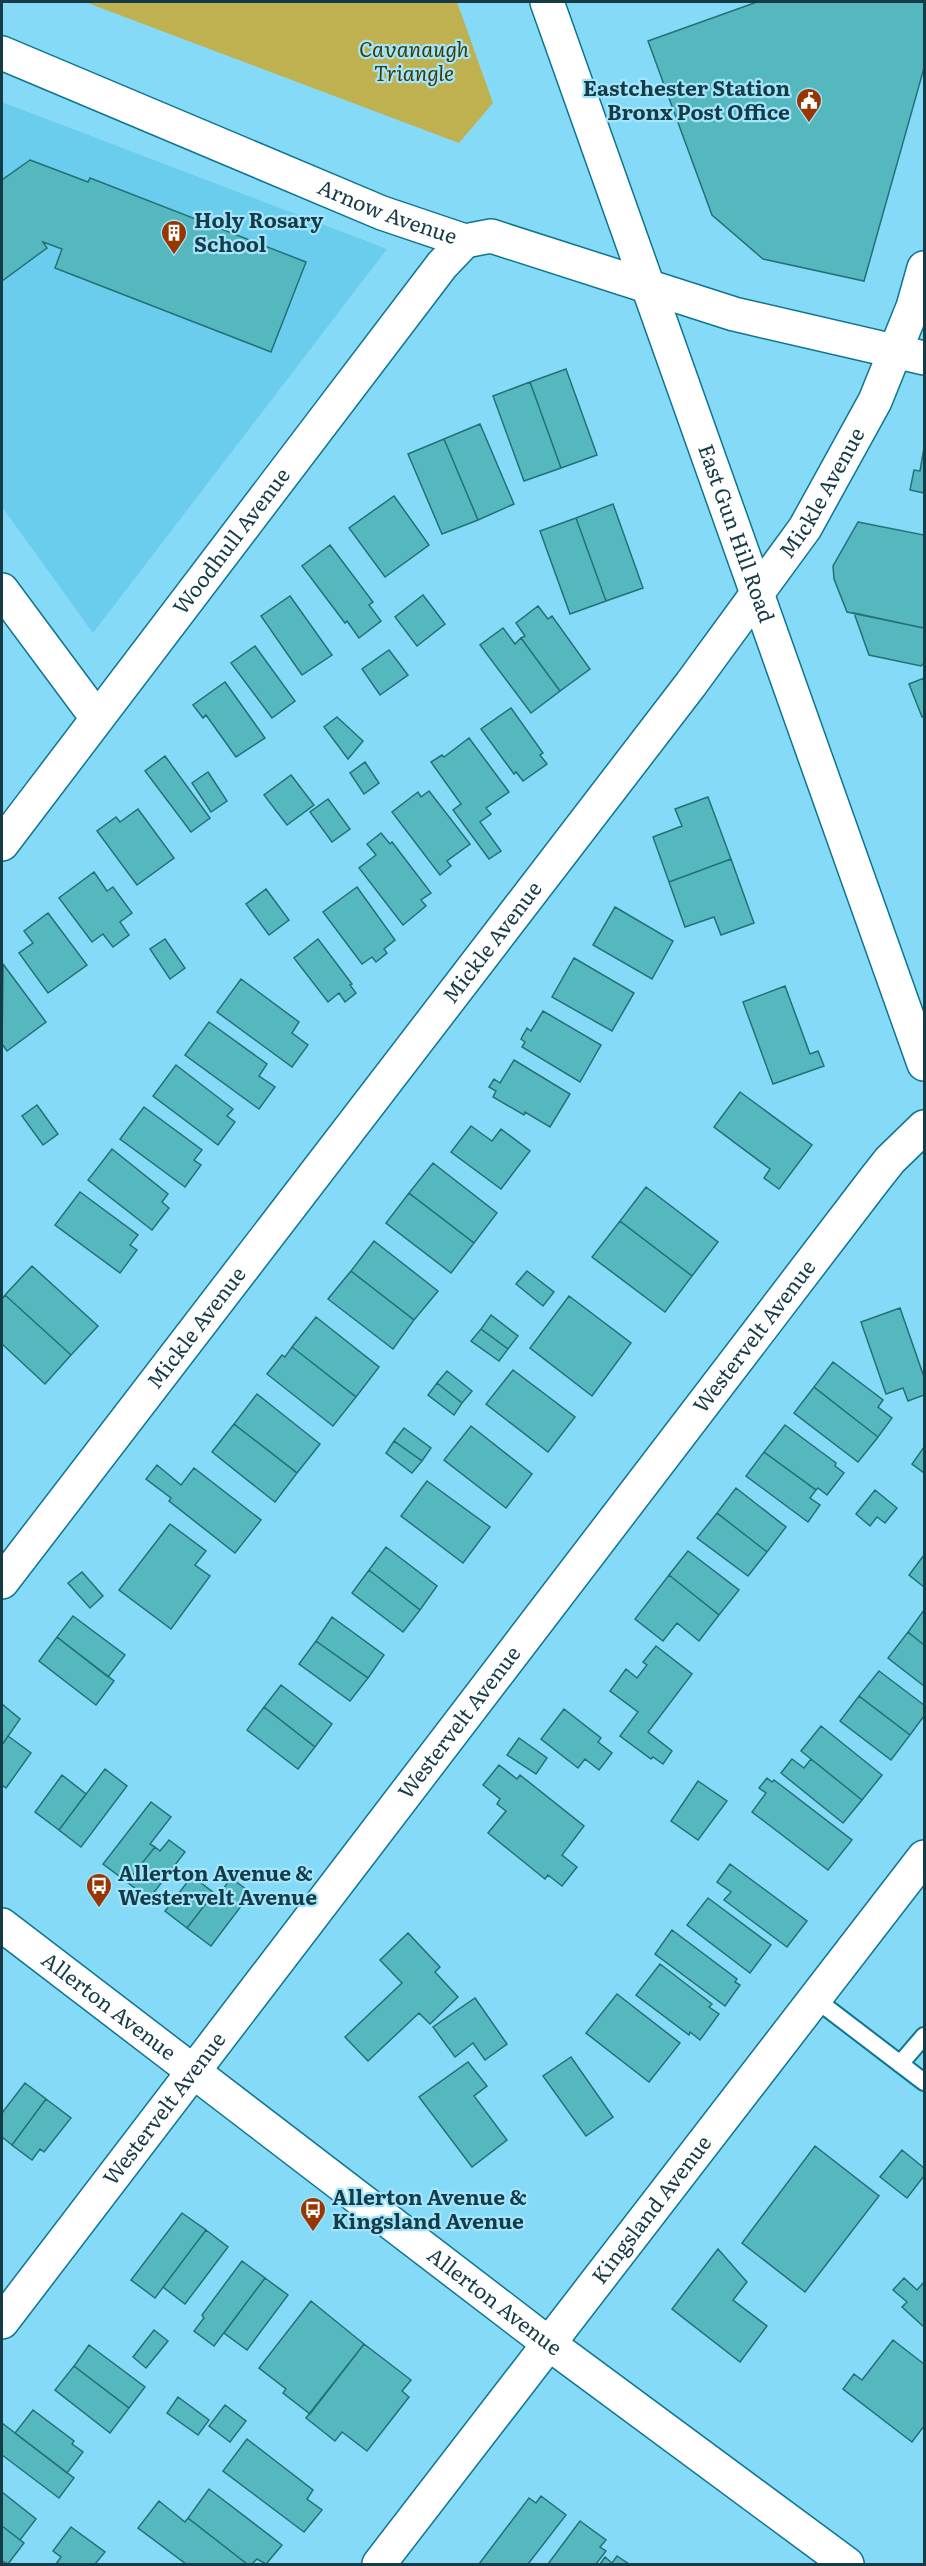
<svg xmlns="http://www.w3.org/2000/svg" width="926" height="2566" font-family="Literata,serif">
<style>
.built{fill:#6bcded}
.green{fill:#bfb14f}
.building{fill:#55b8bf;stroke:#237176;stroke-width:1.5}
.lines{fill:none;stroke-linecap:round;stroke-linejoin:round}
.lane-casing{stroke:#0f758f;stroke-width:20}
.street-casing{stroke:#0f758f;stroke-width:36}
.secondary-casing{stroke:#0f758f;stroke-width:36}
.primary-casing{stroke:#0f758f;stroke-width:36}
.lane{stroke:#fff;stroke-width:16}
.street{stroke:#fff;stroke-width:33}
.secondary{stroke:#fff;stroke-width:33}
.primary{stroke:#fff;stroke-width:33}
.labels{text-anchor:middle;stroke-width:4.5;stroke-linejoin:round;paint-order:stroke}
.park-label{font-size:21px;font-style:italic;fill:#433b01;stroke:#a2e5fc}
.poi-label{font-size:21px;font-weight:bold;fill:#153b46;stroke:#a2e5fc;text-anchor:start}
.street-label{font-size:21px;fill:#153b46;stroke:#a2e5fc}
</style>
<rect width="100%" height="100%" fill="#84daf7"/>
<path class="built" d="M2 102 387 249 93 633 2 507Z"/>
<path class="green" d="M85 2H457L493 103 459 143Z"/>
<path class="building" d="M757 2H924V68L864 281 763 259 712 215 648 41Z
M30 160 88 182 90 178 306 262 271 352 55 268 62 249 43 242 47 248 2 281V180Z
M566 369 597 455 561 468 530 382Z
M530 382 561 468 524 481 493 396Z
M480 424 514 504 478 520 444 439Z
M444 439 478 520 442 534 408 454Z
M924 448V493L910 490 914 470 920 471Z
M394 496 429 545 385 577 349 528Z
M613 504 643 588 606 601 576 518Z
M576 518 606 601 570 614 540 531Z
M858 522 924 535V628L847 612 834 579 833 566Z
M330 545 373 602 369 605 381 621 359 638 347 621 345 623 302 566Z
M423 595 445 624 417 646 395 617Z
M290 596 332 655 302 675 261 616Z
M538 606 548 619 552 616 590 669 560 691 521 638 525 636 516 623Z
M854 613 924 628V663L921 666 869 655Z
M503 628 515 644 521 638 560 691 531 713 480 645Z
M255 646 295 701 272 718 231 663Z
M389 650 408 675 380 695 362 669Z
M924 678V716L922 717 909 684Z
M225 682 265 738 236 757 206 715 203 718 193 705Z
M511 708 543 753 540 755 547 764 523 781 516 772 514 774 481 729Z
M337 717 363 741 348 759 324 727Z
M469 738 509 792 486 808 491 814 480 822 501 851 489 859 453 810 461 804 431 762 442 755 444 757Z
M165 756 210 818 191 832 145 771Z
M365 762 379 783 364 794 350 773Z
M208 772 227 801 211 812 192 783Z
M291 775 314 805 287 825 264 795Z
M429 791 470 844 447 861 451 866 440 875 392 812 418 792 421 797Z
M708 797 731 859 669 882 653 837 682 826 675 809Z
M328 799 350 829 332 842 310 812Z
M138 809 174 858 137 885 97 831 116 817 120 822Z
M381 833 390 844 392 842 431 893 421 900 426 906 403 925 359 868 376 855 367 844Z
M731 859 754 923 721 935 714 917 685 927 669 882Z
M94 872 107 891 113 887 132 913 120 922 129 935 113 947 103 934 92 942 59 898Z
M357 887 395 940 384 949 387 953 376 962 372 957 362 964 323 912Z
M266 889 289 920 269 935 246 904Z
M615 907 673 941 652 979 593 945Z
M48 913 87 965 48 993 19 953 33 943 24 931Z
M165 939 185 968 170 979 150 949Z
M318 939 352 984 350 985 356 993 345 1002 339 993 328 1002 294 958Z
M574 958 634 993 612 1031 552 997Z
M3 964 46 1022 7 1051 2 1044Z
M241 979 299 1022 292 1033 308 1045 292 1067 217 1012Z
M785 986 810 1054 818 1051 824 1066 773 1084 743 1002Z
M543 1011 601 1045 580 1082 522 1047 525 1042 521 1039 527 1028 531 1031Z
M209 1022 267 1064 259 1076 275 1087 259 1109 185 1055Z
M514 1060 570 1094 550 1127 525 1112 524 1115 493 1097 496 1091 489 1087 494 1079 500 1083Z
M176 1065 233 1109 227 1116 235 1122 218 1145 153 1096Z
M740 1092 812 1145 779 1189 764 1178 770 1169 714 1127Z
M37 1105 58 1134 43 1145 22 1116Z
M144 1107 202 1150 194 1160 201 1165 185 1187 120 1139Z
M471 1126 492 1141 501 1129 530 1151 501 1189 451 1152Z
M112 1149 168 1194 162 1202 169 1208 152 1230 88 1180Z
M433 1163 497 1213 474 1243 409 1193Z
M646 1187 718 1242 692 1276 620 1221Z
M80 1192 138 1235 130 1245 137 1250 120 1273 55 1225Z
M409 1193 474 1243 451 1273 386 1223Z
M620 1221 692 1276 665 1312 592 1257Z
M374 1241 438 1291 414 1320 351 1271Z
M32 1266 98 1326 71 1355 5 1295Z
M351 1271 414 1320 393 1349 328 1299Z
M527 1271 554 1292 543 1306 516 1284Z
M5 1295 71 1355 45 1384 2 1344V1299Z
M569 1296 631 1343 592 1396 530 1348Z
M900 1308 924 1377V1395L908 1401 903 1388 886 1394 861 1322Z
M491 1315 518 1336 508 1349 481 1329Z
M316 1317 379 1367 356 1397 292 1347Z
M481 1329 508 1349 499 1361 471 1341Z
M292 1347 356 1397 333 1426 267 1374 282 1355 285 1357Z
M833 1362 883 1400 878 1407 892 1418 878 1437 814 1387Z
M513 1370 575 1417 548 1452 486 1404Z
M447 1371 472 1391 462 1403 437 1383Z
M437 1383 462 1403 454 1415 428 1395Z
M814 1387 878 1437 858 1462 794 1413Z
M257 1394 320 1444 297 1473 234 1424Z
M234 1424 297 1473 275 1502 212 1452Z
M785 1425 836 1463 835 1466 844 1473 827 1495 818 1488 816 1490 764 1452Z
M471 1426 532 1474 506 1508 444 1460Z
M404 1428 431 1448 422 1461 394 1441Z
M394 1441 422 1461 412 1473 386 1453Z
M924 1447V1473L912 1464Z
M764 1452 816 1490 810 1498 820 1505 808 1522 746 1476Z
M157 1465 181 1485 194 1468 261 1520 235 1553 169 1501 171 1498 146 1479Z
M427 1481 490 1527 463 1563 401 1516Z
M736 1488 786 1527 767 1552 717 1513Z
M875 1490 897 1508 885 1523 877 1517 870 1526 856 1514Z
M717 1513 767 1552 748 1576 697 1538Z
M170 1524 206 1551 195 1565 210 1576 171 1629 119 1590Z
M386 1547 437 1586 420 1610 369 1570Z
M688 1551 739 1590 719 1615 669 1575Z
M924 1555V1587L909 1575Z
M369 1570 420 1610 403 1632 352 1593Z
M82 1572 103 1596 90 1608 68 1583Z
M669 1575 719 1615 699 1641 677 1623 663 1641 635 1619Z
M924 1610V1645L908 1632Z
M73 1616 125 1655 108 1677 57 1637Z
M332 1617 384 1655 368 1678 316 1641Z
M908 1632 924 1645V1686L888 1658Z
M57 1637 114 1681 96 1705 39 1661Z
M316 1641 368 1678 350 1701 299 1664Z
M656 1646 692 1674 648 1732 672 1751 663 1764 653 1757 651 1759 620 1736 638 1712 610 1691 626 1669 637 1678 647 1665 643 1662Z
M879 1671 924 1705V1716L910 1735 859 1696Z
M281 1685 332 1724 315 1747 264 1707Z
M859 1696 910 1735 891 1760 840 1721Z
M2 1704 20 1719 2 1745Z
M264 1707 315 1747 298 1769 247 1730Z
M564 1709 601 1738 598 1742 612 1753 599 1770 585 1759 578 1768 541 1739Z
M821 1726 882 1775 862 1800 801 1751Z
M8 1736 31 1753 6 1788 2 1785V1745Z
M519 1738 547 1758 536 1774 507 1755Z
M792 1759 804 1768 811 1759 862 1800 843 1823 781 1773Z
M499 1765 517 1779 520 1775 584 1826 562 1855 577 1867 562 1886 548 1875 545 1879 488 1833 506 1811 497 1804 500 1799 483 1785Z
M105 1769 127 1786 81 1847 59 1830Z
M62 1775 86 1794 59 1830 35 1812Z
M767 1778 772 1782 774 1780 852 1840 828 1870 752 1812 766 1793 759 1788Z
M698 1781 727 1801 698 1840 671 1821Z
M151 1802 171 1817 150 1844 155 1847 127 1882 103 1864Z
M169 1840 185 1852 149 1899 127 1882 155 1847 160 1851Z
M730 1864 807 1921 787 1947 724 1900 731 1892 717 1882Z
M192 1876 214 1893 187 1928 165 1911Z
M231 1878 251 1893 211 1946 187 1928 214 1893 218 1896Z
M708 1898 771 1945 750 1973 687 1925Z
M672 1930 737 1979 735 1982 740 1985 725 2006 655 1954Z
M408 1933 440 1967 435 1972 458 1997 430 2024 419 2013 368 2061 345 2037 402 1983 380 1960Z
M660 1964 712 2004 709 2007 719 2014 700 2040 690 2032 689 2035 636 1995Z
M617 1994 680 2043 649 2082 586 2033Z
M475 1998 507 2044 485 2060 473 2043 455 2057 433 2027Z
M571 2057 613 2117 586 2136 543 2076Z
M468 2062 487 2086 474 2096 507 2140 472 2167 419 2097Z
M25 2083 46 2099 12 2145 2 2137V2113Z
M46 2099 71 2118 44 2152 40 2149 32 2160 12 2145Z
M815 2146 879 2196 805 2292 742 2243Z
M902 2150 924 2168V2176L907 2198 880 2177Z
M182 2213 206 2230 155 2298 131 2280Z
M206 2230 228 2247 185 2304 163 2287Z
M718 2249 747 2282 733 2300 767 2326 740 2362 672 2309Z
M242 2261 265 2278 214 2346 194 2331 204 2318 202 2315Z
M265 2278 288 2295 247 2350 224 2333Z
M904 2278 917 2290 924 2282V2327L902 2307 907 2302 893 2290Z
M311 2301 364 2344 310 2414 283 2393 286 2389 259 2368Z
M154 2330 168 2341 146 2368 133 2357Z
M893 2340 924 2364V2426L912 2442 843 2389 854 2374 862 2380Z
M364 2344 411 2380 402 2391 409 2397 367 2451 342 2432 335 2441 306 2418Z
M89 2345 145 2387 129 2408 74 2366Z
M74 2366 129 2408 110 2433 55 2390Z
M178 2397 209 2420 198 2435 167 2413Z
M225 2405 246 2421 230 2442 209 2426Z
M33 2410 74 2441 72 2444 83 2452 67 2473 15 2433Z
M2 2423 74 2478 59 2498 2 2455Z
M247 2439 313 2490 307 2499 322 2510 304 2532 223 2471Z
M209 2489 282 2545 266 2564 257 2559 252 2564H247L188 2518Z
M2 2492 36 2519 20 2540 2 2526Z
M541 2496 566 2515 528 2564H479L529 2498 536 2503Z
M159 2501 185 2522 188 2518 247 2564H186L138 2528Z
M580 2521 606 2540 600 2547 606 2551 596 2564H548Z
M2 2526 24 2543 8 2564 2 2561Z
M71 2527 105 2552 95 2564H56L61 2557 53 2551Z
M617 2556 629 2564H600L605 2557 612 2563Z"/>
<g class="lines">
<defs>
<path id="lane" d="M814 1998 924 2082
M900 2064 924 2036"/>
<g id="street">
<path id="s1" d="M2 53 382 213 465 241 491 236 734 314 924 358"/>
<path d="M2 590 97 718"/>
<path id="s2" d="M2 844 442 265 465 241"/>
<path id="s3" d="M2 1582 691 684 805 528 875 401 913 307 924 268"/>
<path id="s4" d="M2 2322 875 1179 890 1160 924 1127"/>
<path id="s5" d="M379 2564 924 1857"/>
</g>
<g id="secondary">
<path id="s6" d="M2 1925 548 2343 847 2564"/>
</g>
<g id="primary">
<path id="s7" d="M547 2 924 1064"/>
</g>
</defs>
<use href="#lane" class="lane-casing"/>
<use href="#street" class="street-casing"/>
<use href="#secondary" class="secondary-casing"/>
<use href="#primary" class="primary-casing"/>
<use href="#lane" class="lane"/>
<use href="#street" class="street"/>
<use href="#secondary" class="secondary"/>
<use href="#primary" class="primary"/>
</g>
<defs>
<symbol id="civic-pin" viewBox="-11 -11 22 30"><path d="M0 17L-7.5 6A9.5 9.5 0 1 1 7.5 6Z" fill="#993500" stroke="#a2e5fc"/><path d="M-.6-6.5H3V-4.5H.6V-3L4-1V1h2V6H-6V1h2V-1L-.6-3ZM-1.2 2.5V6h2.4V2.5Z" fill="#fff"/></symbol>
<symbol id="building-pin" viewBox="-11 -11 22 30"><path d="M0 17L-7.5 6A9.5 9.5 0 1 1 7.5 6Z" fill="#993500" stroke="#a2e5fc"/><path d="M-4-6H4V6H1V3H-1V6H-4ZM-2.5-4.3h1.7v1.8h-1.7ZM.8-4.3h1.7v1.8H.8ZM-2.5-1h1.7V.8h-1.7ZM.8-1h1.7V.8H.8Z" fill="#fff"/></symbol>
<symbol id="bus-pin" viewBox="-11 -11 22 30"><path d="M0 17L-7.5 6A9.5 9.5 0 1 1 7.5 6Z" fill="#993500" stroke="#a2e5fc"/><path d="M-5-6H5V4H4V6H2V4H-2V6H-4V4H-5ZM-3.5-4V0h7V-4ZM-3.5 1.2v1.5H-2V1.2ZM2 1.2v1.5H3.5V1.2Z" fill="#fff"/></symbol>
</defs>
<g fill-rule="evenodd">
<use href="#civic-pin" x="794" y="86" width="30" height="40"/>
<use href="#building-pin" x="159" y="218" width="30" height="40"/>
<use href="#bus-pin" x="84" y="1871" width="30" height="40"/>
<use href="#bus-pin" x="298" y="2195" width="30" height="40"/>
</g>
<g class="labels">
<g class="park-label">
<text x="414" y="57">Cavanaugh<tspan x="414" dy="24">Triangle</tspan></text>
</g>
<g class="poi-label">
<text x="790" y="96" text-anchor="end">Eastchester Station<tspan x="790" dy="24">Bronx Post Office</tspan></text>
<text x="194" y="228">Holy Rosary<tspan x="194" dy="24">School</tspan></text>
<text x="118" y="1881">Allerton Avenue &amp;<tspan x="118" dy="24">Westervelt Avenue</tspan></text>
<text x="332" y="2205">Allerton Avenue &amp;<tspan x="332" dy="24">Kingsland Avenue</tspan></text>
</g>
<g class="street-label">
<text dy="7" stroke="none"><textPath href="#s1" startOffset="417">Arnow Avenue</textPath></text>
<text dy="7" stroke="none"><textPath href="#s3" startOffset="1364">Mickle Avenue</textPath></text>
<text dy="7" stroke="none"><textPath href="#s7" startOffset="564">East Gun Hill Road</textPath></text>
<text dy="7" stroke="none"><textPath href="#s2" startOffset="380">Woodhull Avenue</textPath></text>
<text dy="7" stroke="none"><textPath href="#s3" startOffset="806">Mickle Avenue</textPath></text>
<text dy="7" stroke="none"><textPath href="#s3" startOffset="320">Mickle Avenue</textPath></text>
<text dy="7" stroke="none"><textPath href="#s4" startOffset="1240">Westervelt Avenue</textPath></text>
<text dy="7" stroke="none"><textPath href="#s4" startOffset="754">Westervelt Avenue</textPath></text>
<text dy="7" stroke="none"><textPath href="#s6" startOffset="134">Allerton Avenue</textPath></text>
<text dy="7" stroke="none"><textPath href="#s4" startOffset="268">Westervelt Avenue</textPath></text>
<text dy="7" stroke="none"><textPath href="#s5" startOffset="447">Kingsland Avenue</textPath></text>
<text dy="7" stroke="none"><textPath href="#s6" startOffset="620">Allerton Avenue</textPath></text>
</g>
</g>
<rect width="926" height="2566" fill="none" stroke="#153b46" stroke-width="6"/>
</svg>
